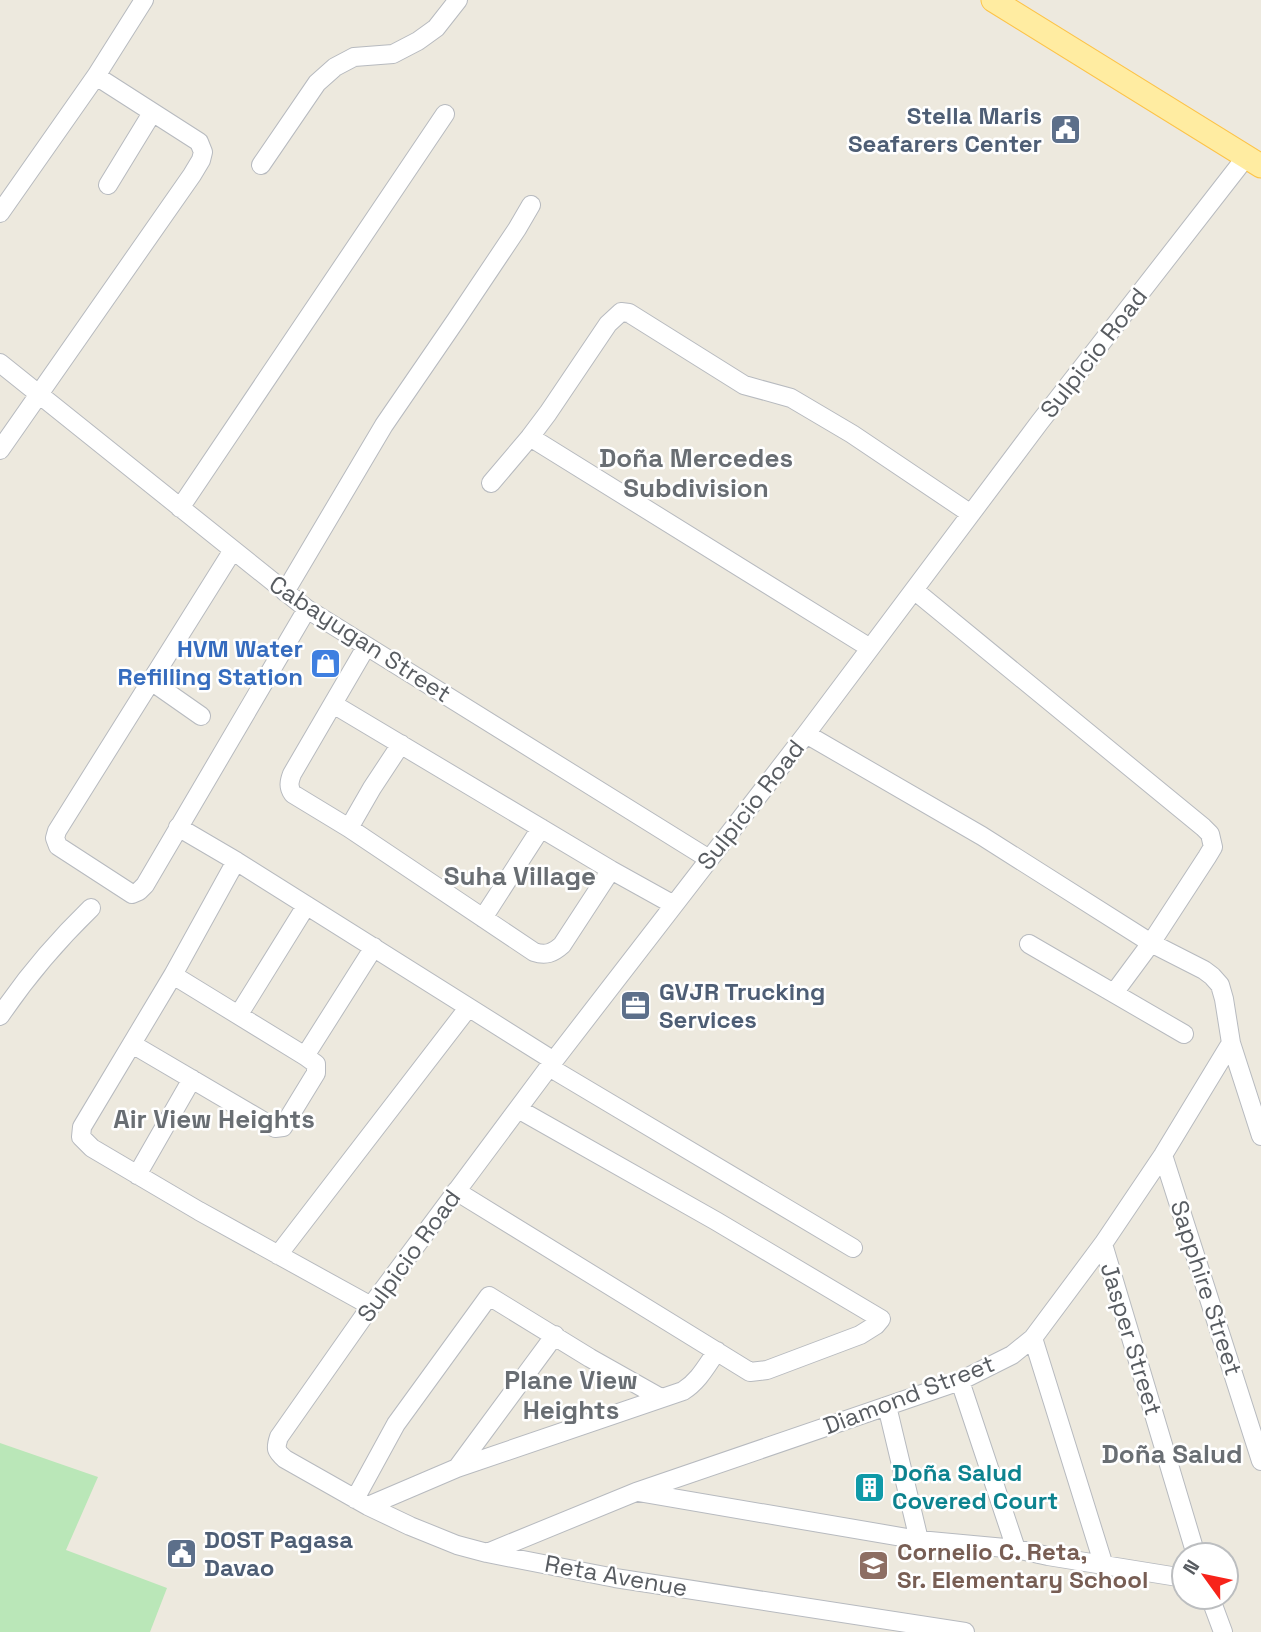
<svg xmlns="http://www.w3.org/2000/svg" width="1261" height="1632" font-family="'Space Grotesk',sans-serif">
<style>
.green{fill:#bae7b8}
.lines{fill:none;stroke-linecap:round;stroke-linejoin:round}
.minor-casing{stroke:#b7babf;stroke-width:20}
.major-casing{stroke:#fdc347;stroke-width:25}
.minor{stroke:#fff;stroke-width:18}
.major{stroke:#ffeca1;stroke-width:23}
.labels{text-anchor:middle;stroke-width:5;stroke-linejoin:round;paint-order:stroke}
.service-label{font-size:24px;font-weight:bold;fill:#4e5e75;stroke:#fff;text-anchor:start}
.street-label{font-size:24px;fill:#585c61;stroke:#fff}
.shop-label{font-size:24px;font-weight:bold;fill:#366cbe;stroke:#fff;text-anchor:end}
.culture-label{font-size:24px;font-weight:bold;fill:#0d838f;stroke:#fff;text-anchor:start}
.education-label{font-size:24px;font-weight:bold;fill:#785e54;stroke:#fff;text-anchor:start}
.neighbourhood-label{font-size:26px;font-weight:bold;fill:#696e73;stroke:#fff}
</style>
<rect width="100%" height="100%" fill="#ede9de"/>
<path class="green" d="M0 1443 98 1477 66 1550 167 1588 150 1632H0Z"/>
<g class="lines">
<defs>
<path id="minor" d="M261 165 317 83 335 67 354 57 393 54 418 41 436 28 458 0
M108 185 152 113
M0 213 96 76 144 0
M0 363 307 609 709 859
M530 437 870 648
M0 450 192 175 201 160 203 152 199 142 96 76
M491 483 530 437 548 413 608 324 621 312 629 313 744 385 791 398 852 434 971 514
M180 508 445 114
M233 550 57 831 55 838 58 846 132 894 139 891 145 885 307 609
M914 590 1203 827 1210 834 1213 847 1207 857 1151 943 1114 993
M285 592 384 425 456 320 517 229 531 205
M366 647 292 774C289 782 288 787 293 794L349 828 534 952C546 956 553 953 562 945L611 870
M151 681 201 716
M333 704 611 870 674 905
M806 734 982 836 1151 943 1204 970 1212 976 1220 985 1224 999 1231 1043 1261 1136
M178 827 236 861 554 1061
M349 828 372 788 401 744
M236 861 173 975 82 1127 81 1137 92 1148 199 1211 371 1306
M483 918 541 828
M1029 944 1184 1034
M239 1014 306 906
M0 1016C27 976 57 941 91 908
M132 1044 275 1128 283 1127 316 1073V1064L305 1056 173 975
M305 1056 374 947
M549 1067 853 1248
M1163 1155 1261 1461
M137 1175 192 1079
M456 1191 750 1372 767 1370 860 1335 876 1325 881 1319 716 1221 518 1109
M1103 1244 1196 1555
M278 1255 468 1008
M1033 1338 1104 1566
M960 1381 1016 1549
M887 1406 919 1540
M457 1468 555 1335
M638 1492 919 1540 1016 1549 1048 1556 1184 1578
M355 1499 396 1424 489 1296 590 1358 661 1398
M368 1506 457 1468 683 1391C699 1381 707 1365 717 1351
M487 1553 636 1492 960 1381 1012 1355 1033 1338 1103 1244 1163 1155 1231 1043
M1210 1597 1223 1632
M965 1632 615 1578 487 1553 457 1545 410 1526 368 1506 285 1459C276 1451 275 1449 279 1437L371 1306 549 1067 806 734 1039 423 1246 157"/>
<path id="major" d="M993 0 1261 166"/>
</defs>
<use href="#minor" class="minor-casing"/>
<use href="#major" class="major-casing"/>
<use href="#minor" class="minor"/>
<use href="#major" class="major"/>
</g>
<defs>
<symbol id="civic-square" viewBox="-11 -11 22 22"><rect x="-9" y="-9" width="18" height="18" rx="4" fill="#5c6f8a" stroke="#fff"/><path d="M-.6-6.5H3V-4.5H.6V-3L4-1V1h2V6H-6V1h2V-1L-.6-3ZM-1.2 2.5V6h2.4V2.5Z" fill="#fff"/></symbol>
<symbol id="shop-square" viewBox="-11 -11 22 22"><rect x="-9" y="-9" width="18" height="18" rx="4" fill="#3f7fe0" stroke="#fff"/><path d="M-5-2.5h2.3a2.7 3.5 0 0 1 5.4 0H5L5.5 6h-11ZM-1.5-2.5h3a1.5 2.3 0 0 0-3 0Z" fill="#fff"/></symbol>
<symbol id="office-square" viewBox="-11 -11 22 22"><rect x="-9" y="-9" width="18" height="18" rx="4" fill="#5c6f8a" stroke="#fff"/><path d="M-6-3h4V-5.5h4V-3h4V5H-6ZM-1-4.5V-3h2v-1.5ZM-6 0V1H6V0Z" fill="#fff"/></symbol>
<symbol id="building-square" viewBox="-11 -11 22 22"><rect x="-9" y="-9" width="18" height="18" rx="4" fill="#0f9aa8" stroke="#fff"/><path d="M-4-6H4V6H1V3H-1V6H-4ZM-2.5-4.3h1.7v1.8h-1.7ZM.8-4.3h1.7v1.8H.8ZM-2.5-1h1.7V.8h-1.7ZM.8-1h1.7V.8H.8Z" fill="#fff"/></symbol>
<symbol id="school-square" viewBox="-11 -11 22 22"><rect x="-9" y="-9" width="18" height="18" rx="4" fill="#8d6e63" stroke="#fff"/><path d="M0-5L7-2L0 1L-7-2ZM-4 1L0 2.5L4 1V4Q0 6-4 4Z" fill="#fff"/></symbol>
</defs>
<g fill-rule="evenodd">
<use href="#civic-square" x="1048" y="112" width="35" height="35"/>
<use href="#shop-square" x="308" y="646" width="35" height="35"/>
<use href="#office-square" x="618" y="988" width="35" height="35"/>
<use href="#building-square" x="852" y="1470" width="35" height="35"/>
<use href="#civic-square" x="164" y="1536" width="35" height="35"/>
<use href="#school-square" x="856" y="1548" width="35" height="35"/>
</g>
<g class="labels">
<g class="service-label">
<text x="1042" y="124" text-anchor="end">Stella Maris<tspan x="1042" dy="28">Seafarers Center</tspan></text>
<text x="659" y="1000">GVJR Trucking<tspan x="659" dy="28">Services</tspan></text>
<text x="204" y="1548">DOST Pagasa<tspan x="204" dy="28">Davao</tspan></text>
</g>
<g class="street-label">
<text transform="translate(1094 353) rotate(-52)" y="8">Sulpicio Road</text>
<text transform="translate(360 639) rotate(33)" y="8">Cabayugan Street</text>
<text transform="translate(751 805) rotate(-52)" y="8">Sulpicio Road</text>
<text transform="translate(409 1256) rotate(-54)" y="8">Sulpicio Road</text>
<text transform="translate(1206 1288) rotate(72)" y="8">Sapphire Street</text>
<text transform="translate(1131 1339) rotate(73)" y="8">Jasper Street</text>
<text transform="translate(909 1395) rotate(-21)" y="8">Diamond Street</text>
<text transform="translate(616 1576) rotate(10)" y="8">Reta Avenue</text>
</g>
<g class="shop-label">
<text x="303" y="657">HVM Water<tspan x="303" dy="28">Refilling Station</tspan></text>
</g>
<g class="culture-label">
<text x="892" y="1481">Doña Salud<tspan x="892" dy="28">Covered Court</tspan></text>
</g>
<g class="education-label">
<text x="897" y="1560">Cornelio C. Reta,<tspan x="897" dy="28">Sr. Elementary School</tspan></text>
</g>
<g class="neighbourhood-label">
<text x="696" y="467">Doña Mercedes<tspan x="696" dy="30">Subdivision</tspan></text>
<text x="520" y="885">Suha Village</text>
<text x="214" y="1128">Air View Heights</text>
<text x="571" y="1389">Plane View<tspan x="571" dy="30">Heights</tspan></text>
<text x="1172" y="1463">Doña Salud</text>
</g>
</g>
<g transform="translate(1205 1576) rotate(303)"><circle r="33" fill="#ffffff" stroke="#bcbec0" stroke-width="2"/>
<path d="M0-5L12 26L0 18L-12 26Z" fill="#f7231a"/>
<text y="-10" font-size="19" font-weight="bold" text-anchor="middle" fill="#585c61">N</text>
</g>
</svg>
